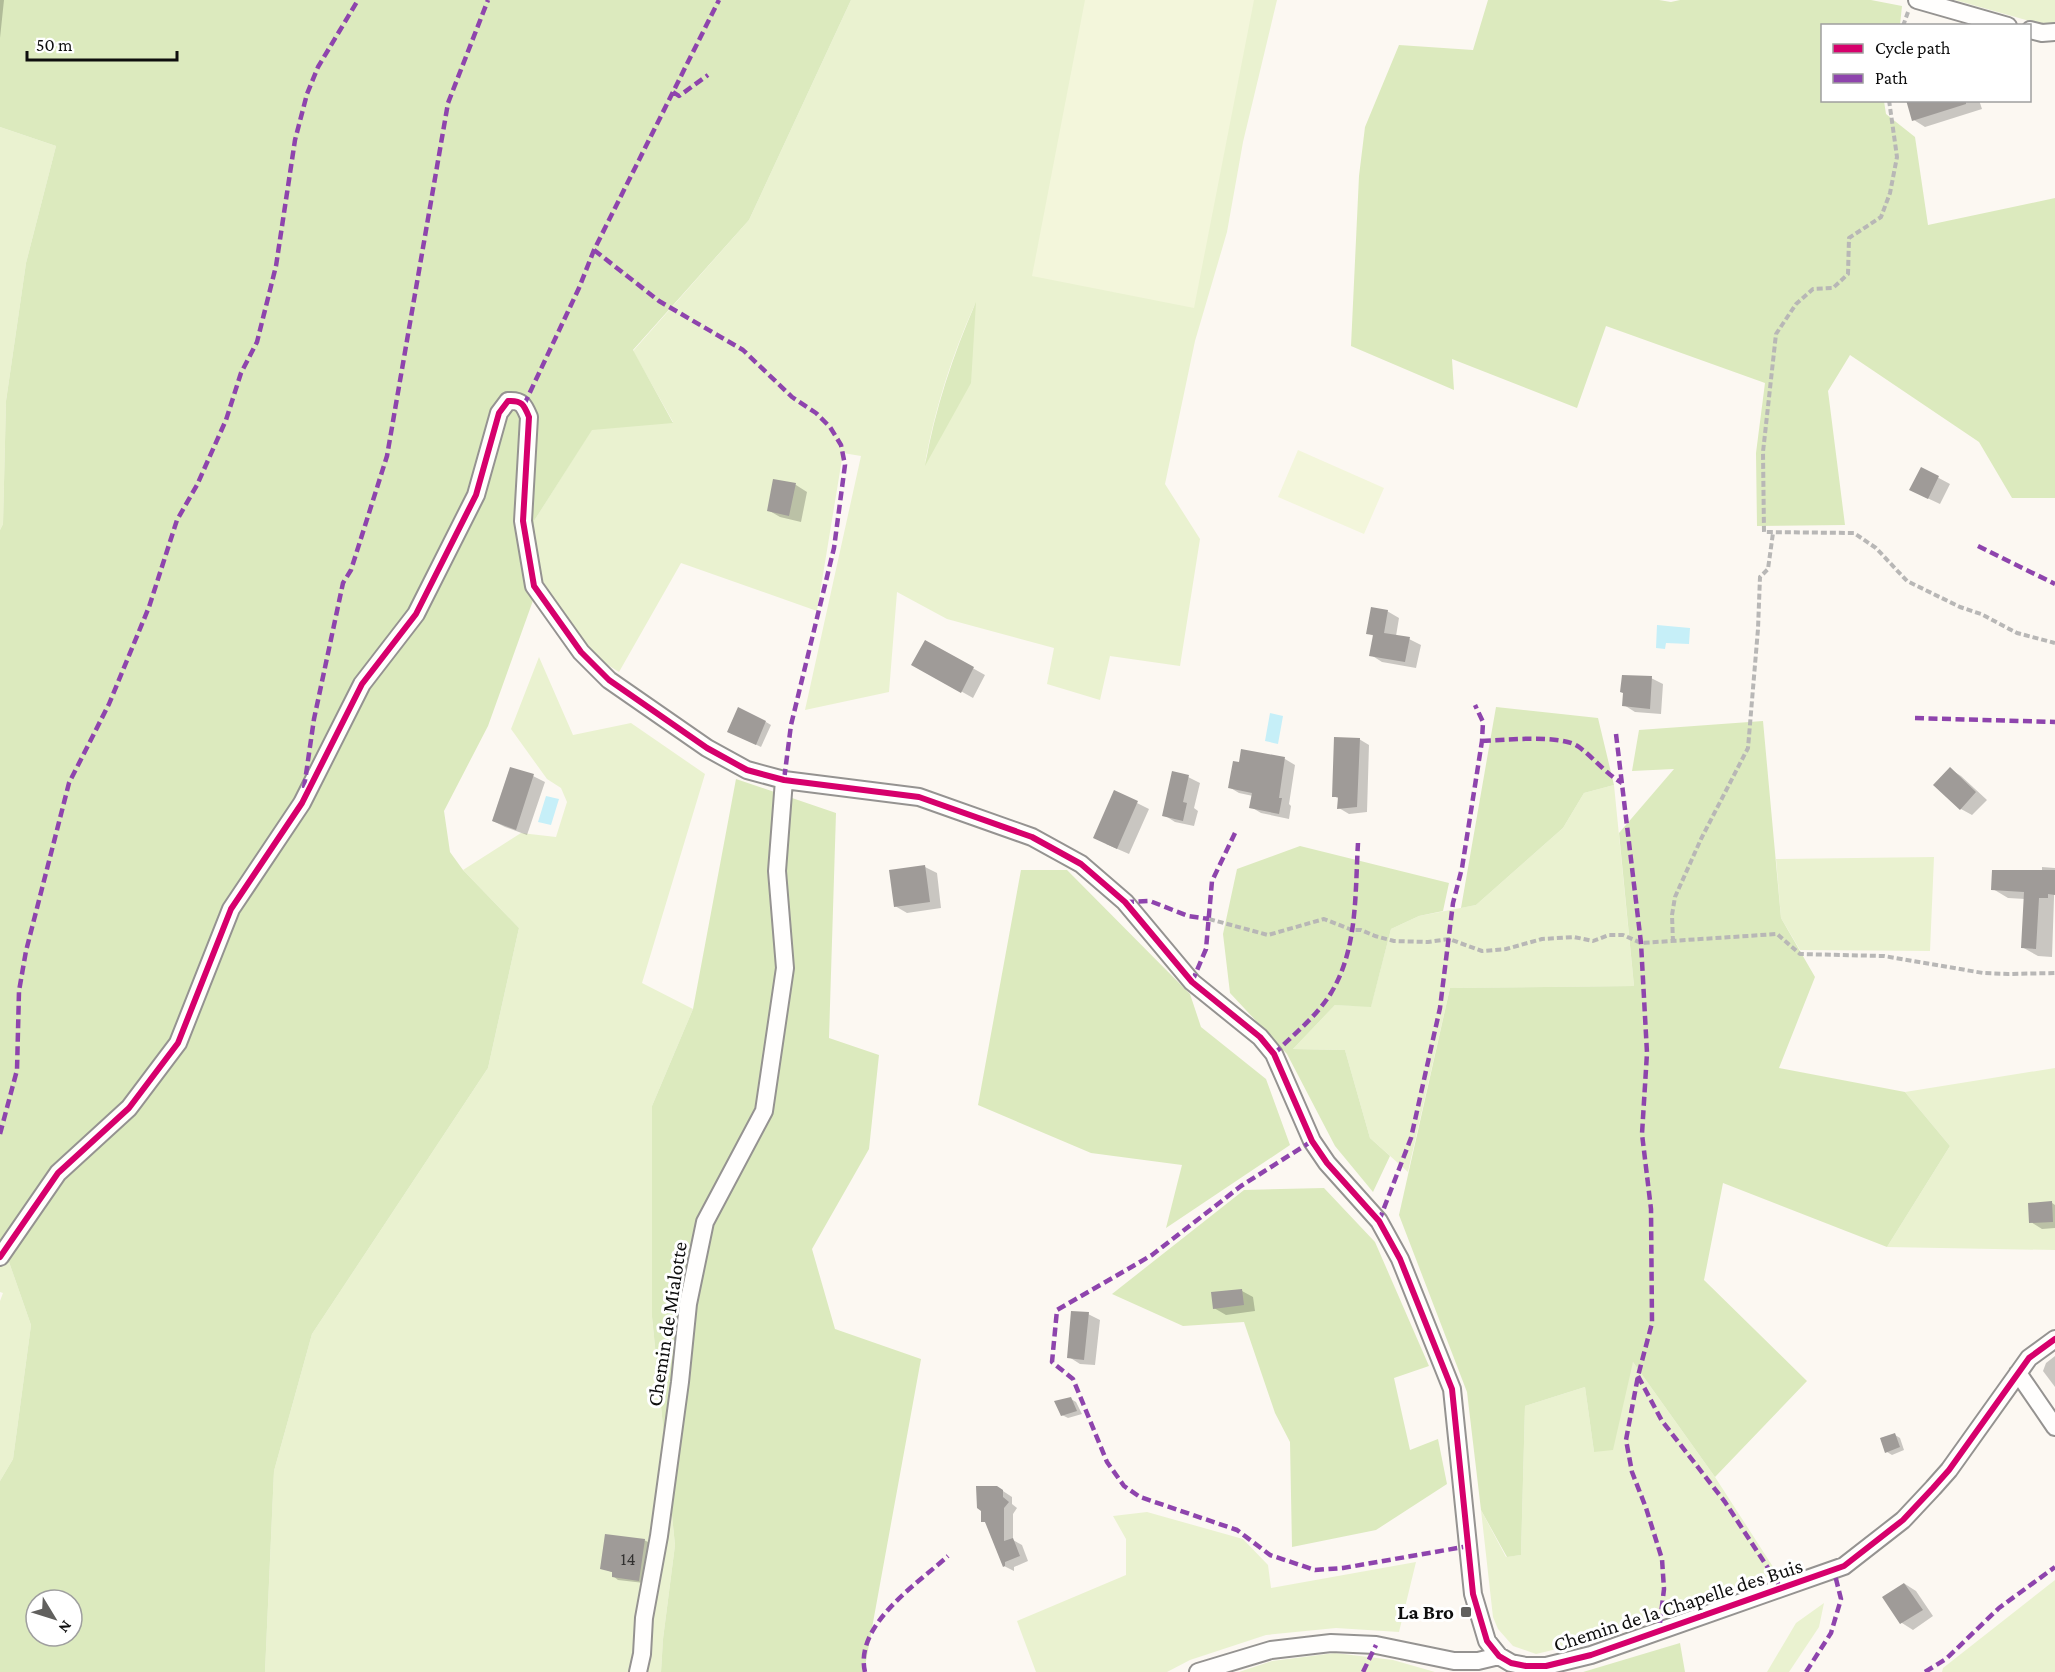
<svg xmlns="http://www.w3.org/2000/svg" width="2055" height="1672" font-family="'Crimson Pro',serif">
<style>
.green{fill:#eaf2d0;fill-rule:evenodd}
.forest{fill:#dceabe;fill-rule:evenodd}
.pitch{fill:#f3f6db}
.water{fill:#c6eff8}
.shadow{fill:#0003}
.building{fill:#9f9b98}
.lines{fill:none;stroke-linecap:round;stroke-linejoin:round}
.street-casing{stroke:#959391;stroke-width:20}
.path{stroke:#b8b7b6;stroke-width:4;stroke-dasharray:6 3;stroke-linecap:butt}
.street{stroke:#fffefd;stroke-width:16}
.quiet{stroke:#8e44ad;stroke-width:4.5;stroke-dasharray:9 4.5;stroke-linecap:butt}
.cycleway-casing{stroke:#fff;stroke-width:10}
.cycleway{stroke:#d6006c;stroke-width:6}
.poi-dot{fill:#61605e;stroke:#fff;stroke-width:2}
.labels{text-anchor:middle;stroke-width:6;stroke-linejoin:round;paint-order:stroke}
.number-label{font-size:18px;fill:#323130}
.street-label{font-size:21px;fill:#0e0e0e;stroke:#fff}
.poi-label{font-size:21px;font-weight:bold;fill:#0e0e0e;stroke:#fff;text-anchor:end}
</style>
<rect width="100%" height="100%" fill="#fcf8f2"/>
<path class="green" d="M851 0H1277L1243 142 1227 232 1195 341 1165 484 1200 539 1180 666 1110 656 1100 700 1047 684 1054 648 947 619 897 592 889 692 805 710 861 456 843 453 817 611 681 563 619 672 581 648 540 581 534 521 592 429 673 422 633 351 749 220ZM975 304 925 463C935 408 952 355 975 304Z
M1955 0H2055V24L2044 25Z
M0 127 56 146 26 263 6 401 3 524 0 530Z
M539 657 573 735 631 723 705 774 642 983 693 1009 652 1106V1317L675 1545 663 1639 661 1672H265L274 1471 312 1334 488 1068 519 928 463 870 521 833 556 837 567 802 561 788 547 779 511 729Z
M1614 785 1634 986 1450 988 1408 1172 1370 1138 1345 1050 1293 1049 1335 1005 1371 1006 1391 929 1419 916 1476 905 1563 828 1584 793Z
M1934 857 1930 951 1800 950 1781 918 1776 859Z
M2055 1068V1250L1887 1247 1950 1146 1905 1092Z
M0 1259 9 1262 31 1325 13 1459 0 1481V1301L3 1293 0 1292Z
M1633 1362 1715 1477 1777 1573 1582 1643 1536 1654 1513 1646 1498 1629 1493 1617 1481 1510 1506 1557 1521 1555 1525 1406 1585 1387 1594 1452Z
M1147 1512 1243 1539 1268 1565 1271 1588 1416 1562 1399 1632 1336 1628 1266 1635 1190 1660 1167 1672H1036L1017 1621 1126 1575V1539L1113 1516Z
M2055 1580V1672H1942L1943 1668Z
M1824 1603 1819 1627 1789 1672H1767L1796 1623Z
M1335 1653 1393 1660 1435 1672H1239L1272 1661Z"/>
<path class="forest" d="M0 0H851L749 220 633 350 673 423 592 430 534 521 540 581 488 726 444 811 450 852 463 870 519 928 488 1068 312 1334 274 1471 265 1672H0V1481L13 1459 31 1325 9 1262 0 1259V530L3 524 6 401 26 263 56 146 0 127ZM36 1600H72V1636H36Z
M1488 0H1659L1671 2 1680 0H1871L1902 6 1900 25 1822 26V100L1884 101 1886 114 1915 137 1928 225 2055 198V498H2012L1979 442 1850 355 1828 391 1845 525 1757 526 1756 453 1765 383 1606 326 1577 408 1452 359 1454 390 1351 346 1359 176 1365 127 1399 45 1473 50Z
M976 302 971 383 925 466C935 409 953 355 976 302Z
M1496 707 1598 718 1614 785 1584 793 1563 828 1476 905 1461 908Z
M1763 721 1781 918 1815 977 1779 1068 1905 1092 1950 1146 1887 1247 1723 1183 1704 1280 1807 1381 1715 1477 1633 1362 1613 1450 1594 1452 1585 1387 1525 1406 1521 1555 1507 1557 1481 1510 1467 1392 1399 1215 1450 988 1634 986 1619 833 1674 769 1632 771 1639 730Z
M736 779 836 813 829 1038 879 1055 869 1149 812 1249 835 1329 921 1359 864 1672H661L663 1639 675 1545 652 1317V1106L693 1009Z
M1300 846 1449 883 1443 911 1419 916 1391 929 1371 1007 1335 1005 1293 1049 1345 1050 1370 1138 1390 1156 1373 1192 1335 1146 1287 1054 1230 993 1223 934 1237 869Z
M1021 870H1067L1190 994 1201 1027 1266 1079 1290 1145 1166 1228 1182 1165 1091 1153 978 1105Z
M1324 1188 1375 1242 1429 1366 1394 1378 1410 1450 1438 1439 1447 1484 1376 1530 1292 1547 1290 1442 1275 1413 1244 1322 1183 1326 1112 1294 1244 1190Z
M1680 1643 1685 1672H1583Z"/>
<path class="pitch" d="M1085 0H1254L1194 308 1032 276Z
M1298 450 1384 488 1364 534 1278 497Z"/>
<path class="water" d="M1657 625 1690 628 1689 644 1666 643 1665 649 1656 648Z
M1270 713 1283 716 1278 744 1265 741Z
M546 796 559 799 551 825 538 822Z"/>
<path class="shadow" d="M0 0H4L0 38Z
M1907 100H1979L1982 109 1925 127 1914 120Z
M1922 469 1950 484 1940 504 1923 496Z
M775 481 796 485 807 492 801 522 780 517 768 510Z
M1387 611 1399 618 1396 636 1409 639 1421 645 1416 668 1382 662 1371 655 1374 636 1368 633Z
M926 642 985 675 973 698 913 664Z
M1651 678 1663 684 1661 714 1635 712 1624 705Z
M766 722 771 725 761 747 734 734Z
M1359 739 1369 745 1367 812 1349 814 1339 808V799L1334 796Z
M1243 751 1285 759 1295 765 1289 804 1291 806 1289 819 1261 813 1251 807 1253 796 1239 793 1229 787 1240 764Z
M1950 769 1961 776 1987 800 1972 815 1961 809Z
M533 776 545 782 527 835 505 827 493 821Z
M1188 777 1200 783 1194 808 1198 811 1194 826 1175 822 1164 815Z
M1137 803 1149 809 1129 854 1106 844Z
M925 867 937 873 941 908 907 913 895 906Z
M2042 867 2055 868 2052 957 2038 956 2022 947 2025 899 2008 898 1993 889 2042 872Z
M2052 1203 2055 1205V1228L2042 1229 2031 1222Z
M1242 1291 1253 1297 1255 1311 1226 1315 1214 1308Z
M1088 1314 1100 1320 1095 1365 1080 1364 1069 1357Z
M2055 1356V1387L2043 1371 2046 1363Z
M1071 1399 1076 1402 1082 1414 1068 1418 1062 1415Z
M1895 1435 1900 1438 1904 1450 1892 1455 1887 1452Z
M997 1487 1012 1497V1504L1017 1508 1013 1514V1540L1022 1545 1028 1561 1014 1567V1571L1004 1566 988 1524 983 1521Z
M644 1540 650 1543 644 1583 618 1580 613 1576 614 1573 602 1568Z
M1905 1584 1916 1591 1933 1616 1913 1630 1902 1623 1885 1598Z"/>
<path class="building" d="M1906 100H1966V104L1912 121Z
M1921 467 1939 476 1928 499 1909 490Z
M773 479 796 483 789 516 767 511Z
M1371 607 1388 610 1384 633 1410 637 1405 662 1369 656 1373 635 1366 634Z
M925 640 974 667 961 693 911 665Z
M1622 675 1652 676 1650 709 1622 706 1623 693 1620 692Z
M738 707 766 721 756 745 727 732Z
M1334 737 1360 738 1357 807 1337 809 1338 797H1332Z
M1241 749 1285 757 1279 798H1282L1279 814 1249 808 1252 793 1228 788 1233 761 1239 762Z
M510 767 534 774 516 830 492 821Z
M1950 767 1976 792 1960 810 1933 785Z
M1172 771 1189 775 1183 802 1187 803 1183 821 1162 816Z
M1114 790 1138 801 1117 849 1093 838Z
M925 865 930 902 894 907 889 870Z
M1992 870H2055V895L2048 894V898H2039L2036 949 2021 948 2024 892 1991 890Z
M2052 1201 2053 1222 2029 1223 2028 1203Z
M1242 1289 1244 1305 1213 1309 1211 1292Z
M1071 1311 1089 1312 1084 1360 1067 1358Z
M1071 1397 1077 1411 1061 1416 1054 1401Z
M1895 1433 1900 1447 1885 1453 1880 1438Z
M976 1486H997L1003 1490V1497L1009 1502 1004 1508V1541L1013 1538 1020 1556 1005 1562V1566L1003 1567 985 1522H981V1511L977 1508Z
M605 1534 645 1539 639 1581 612 1577V1572L600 1569Z
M1904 1583 1923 1610 1900 1624 1882 1597Z"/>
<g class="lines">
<defs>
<path id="street" d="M1917 0 2008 26
M2030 30 2042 33 2055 32
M0 1257 58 1173 129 1108 178 1043 231 909 302 803 362 684 416 614 476 495 499 413 508 401C522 400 524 405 529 417L523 521 534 586 581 652 609 680 707 748 747 770 784 780 919 797 1032 837 1081 864 1125 902 1192 982 1260 1037 1274 1054 1312 1141 1327 1163 1379 1221 1400 1259 1452 1389 1473 1594 1487 1641 1499 1656 1511 1663 1526 1666H1546L1591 1655 1844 1566 1903 1520 1933 1488 1949 1470 2029 1358 2055 1339
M2018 1373 2055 1427
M638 1672 642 1654 644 1618 659 1536 680 1382 688 1304 705 1222 764 1111 785 968 777 871 784 780
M1198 1672 1271 1650 1331 1643 1376 1645 1454 1661H1478L1499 1656"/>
</defs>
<use href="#street" class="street-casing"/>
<path class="path" d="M1903 26 1908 12
M1889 100 1897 157 1890 193 1881 217 1849 238 1848 274 1833 288 1813 289 1796 304 1776 334 1763 452 1764 532 1854 533 1876 548 1907 581 1960 607 1981 614 2017 633 2055 643
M1209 919 1268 935 1324 919 1352 930H1361L1375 936 1394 941 1428 942 1449 939 1482 951 1506 949 1542 939 1574 937 1593 941 1609 935H1623L1641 943 1777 934 1800 954 1884 956 1983 973 2008 974 2055 973
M1673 942 1672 915 1675 897 1701 839 1748 748 1758 629 1760 577 1768 569 1773 533"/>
<use href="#street" class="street"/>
<path class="quiet" d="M673 92 679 96 708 75
M594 250 659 301 743 350 792 397 816 413 830 427 841 445 845 465 834 548 791 725 784 780
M524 405 579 288 594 250 719 0
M1978 546 2055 584
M1915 718 2055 722
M1616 734 1641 943 1647 1053 1642 1134 1651 1209 1652 1323 1638 1376 1626 1440 1632 1472 1646 1508 1662 1559 1664 1589 1659 1631
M1482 741C1505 740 1562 734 1579 747 1594 758 1605 773 1622 783
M304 788 314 719 343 583 351 570 387 456 448 103 488 0
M1125 902 1150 901 1188 916 1209 919
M1192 982 1206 949 1212 881 1235 833
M1274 1054C1293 1035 1317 1016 1331 993 1358 949 1355 892 1358 843
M0 1134 17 1070 19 991 26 951 69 783 109 704 149 607 177 520 197 485 226 420 241 373 257 342 276 266 295 140 307 94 318 67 358 0
M1312 1141 1241 1186 1152 1255 1057 1310 1052 1362 1073 1379 1107 1462 1124 1486 1140 1497 1237 1530 1270 1555 1315 1570 1343 1568 1469 1546
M1379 1221 1411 1138 1440 1008 1453 903 1462 868 1482 741 1483 722 1475 705
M1638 1376 1662 1421 1725 1502 1781 1588
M865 1672C854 1625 917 1584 948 1556
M1363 1672 1376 1645
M1806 1672 1831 1633 1841 1599 1834 1571
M1925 1672 1946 1659 1999 1608 2055 1567"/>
<defs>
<path id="cycleway" d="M0 1257 58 1173 129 1108 178 1043 231 909 302 803 362 684 416 614 476 495 499 413 508 401C522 400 524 405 529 417L523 521 534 586 581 652 609 680 707 748 747 770 784 780 919 797 1032 837 1081 864 1125 902 1192 982 1260 1037 1274 1054 1312 1141 1327 1163 1379 1221 1400 1259 1452 1389 1473 1594 1487 1641 1499 1656 1511 1663 1526 1666H1546L1591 1655 1844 1566 1903 1520 1933 1488 1949 1470 2029 1358 2055 1339"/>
</defs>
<use href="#cycleway" class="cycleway-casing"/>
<use href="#cycleway" class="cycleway"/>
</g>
<rect class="poi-dot" x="1460" y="1606" width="12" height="12" rx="3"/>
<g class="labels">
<g class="number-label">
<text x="628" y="1565">14</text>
</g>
<g class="street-label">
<text transform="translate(667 1324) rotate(-81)" y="7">Chemin de Mialotte</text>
<text transform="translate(1678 1605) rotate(-18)" y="7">Chemin de la Chapelle des Buis</text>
</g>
<g class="poi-label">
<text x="1454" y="1619">La Bro</text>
</g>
</g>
<rect x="1821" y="24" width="210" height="78" fill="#ffffff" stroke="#9f9f9f" stroke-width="1.5"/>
<rect x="1833" y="44" width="30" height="9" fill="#d6006c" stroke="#9f9f9f" stroke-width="1.5"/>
<text x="1875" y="54" font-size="18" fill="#0e0e0e">Cycle path</text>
<rect x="1833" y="74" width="30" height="9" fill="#8e44ad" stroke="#9f9f9f" stroke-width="1.5"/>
<text x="1875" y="84" font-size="18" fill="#0e0e0e">Path</text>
<g transform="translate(54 1618) rotate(128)"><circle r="28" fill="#ffffff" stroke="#9f9f9f" stroke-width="1.5"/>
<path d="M0-4.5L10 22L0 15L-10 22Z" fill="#61605e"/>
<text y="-9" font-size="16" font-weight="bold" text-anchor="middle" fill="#0e0e0e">N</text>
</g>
<path d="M27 51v9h150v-9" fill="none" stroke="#0e0e0e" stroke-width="3"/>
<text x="36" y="51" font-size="18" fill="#0e0e0e" stroke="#ffffff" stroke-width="4.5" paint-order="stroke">50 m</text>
</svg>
